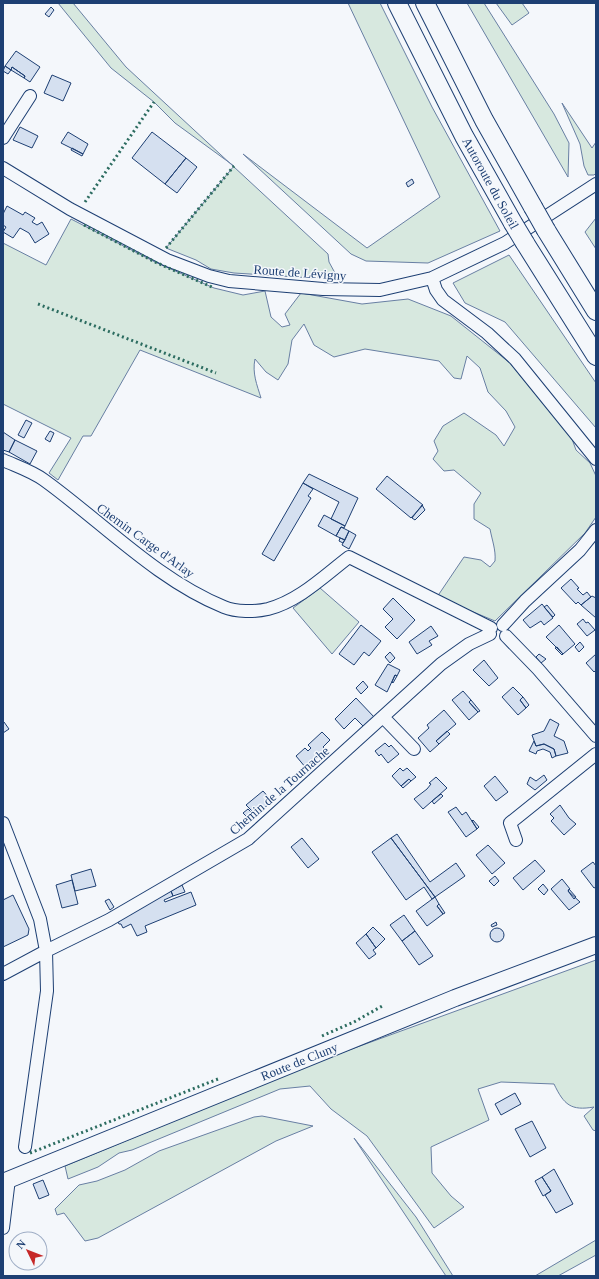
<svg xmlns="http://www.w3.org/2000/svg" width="599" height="1279" font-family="Georgia,serif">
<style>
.green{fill:#d7e8df;stroke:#687fa3}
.building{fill:#d5e0f0;stroke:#1d3f73}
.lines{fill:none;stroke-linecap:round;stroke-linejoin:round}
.minor-casing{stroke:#1d3f73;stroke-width:14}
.major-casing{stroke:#1d3f73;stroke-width:18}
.highway-casing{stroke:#1d3f73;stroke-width:20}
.minor{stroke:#f4f7fb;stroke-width:12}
.major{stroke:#f4f7fb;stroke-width:16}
.highway{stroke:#f4f7fb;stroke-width:18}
.highway-bridge-casing{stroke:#1d3f73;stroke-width:20;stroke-linecap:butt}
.highway-bridge{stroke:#f4f7fb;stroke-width:18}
.hedge{stroke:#2c6c60;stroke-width:3;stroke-dasharray:2 3;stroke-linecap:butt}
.labels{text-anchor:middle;stroke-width:3;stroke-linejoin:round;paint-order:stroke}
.street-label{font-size:13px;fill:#1d3f73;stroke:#f4f7fb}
</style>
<rect width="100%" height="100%" fill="#f4f7fb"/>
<path class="green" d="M58 3H73L126 67 328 254 329 262 335 273 313 278 234 273 211 269 196 260 166 248 234 166 175 123 154 102 111 68Z
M348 3H380L432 107 500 231 428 263 366 261 351 254 243 154 367 248 440 197Z
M467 3H484L554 114 569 143 568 177Z
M496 3H522L529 13 512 25Z
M562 103 592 148 596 142V173L594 175H588L584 166 580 144Z
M596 218V249L585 232Z
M71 219 155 262 214 288 243 295 265 291 271 317 282 327 290 325 285 314 301 293 362 304 408 299 451 316 510 363 572 439 576 450 590 463 596 476V517L585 533 495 621 437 597 464 557 481 560 490 567 495 561C496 550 492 540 490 529L474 519V504L481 493 454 470 444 471 433 459 438 451 434 441 443 426 464 413 496 435 504 446 515 427 506 411 488 392 480 368 467 356 461 379 454 378 439 361 365 349 334 357 314 345 304 324 292 340 288 364 278 380 266 372 255 359C252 373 257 385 261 398L140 350 91 436H83L58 480 49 473 71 438 3 404V243L46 265Z
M509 255 596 383V428L505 322 465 303 453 283Z
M320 588 359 622 332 654 293 608Z
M596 960V1131L593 1130 584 1116 594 1107C571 1111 564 1105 554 1084L501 1082 478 1089 489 1120 431 1147 432 1173 451 1196 464 1207 434 1228 367 1136 331 1109 310 1086 280 1089 132 1150 119 1153 98 1167 68 1179 65 1166 316 1062Z
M262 1116 313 1126 276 1141 98 1238 85 1241 64 1213 57 1215 55 1209 79 1185 97 1181 125 1170 159 1151 254 1117Z
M354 1138 416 1217 453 1276H446Z
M596 1240V1255L558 1276H535Z"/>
<path class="building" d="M51 7 54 10 49 17 45 14Z
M16 51 40 67 30 82 24 78 25 76 12 67 11 70 5 66Z
M5 66 11 70 8 74 3 71Z
M12 67 25 76 24 78 11 70Z
M52 75 71 83 63 101 44 93Z
M20 127 38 136 32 148 13 140Z
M68 132 88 144 83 154 61 143Z
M152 132 186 158 165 184 132 158Z
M72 148 83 154 82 156 71 150Z
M186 158 197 167 177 193 165 184Z
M412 179 414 183 408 187 406 183Z
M7 206 23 215 25 212 35 218 32 222 37 225 42 222 49 234 35 243 29 233 20 228 13 238 3 232 6 227 3 225V214Z
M26 420 32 423 24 438 18 435Z
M50 431 54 433 50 442 45 439Z
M3 432 15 440 9 452 3 450Z
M15 440 37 451 30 464 9 452Z
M309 474 358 498 345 526 331 519 339 502 303 483Z
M387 476 423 505 411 518 376 489Z
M303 483 313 489 308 496 311 498 274 561 262 554Z
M422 505 425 510 415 520 412 518Z
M324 515 345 526 344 528 341 527 336 536 318 526Z
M341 527 349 531 345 540 336 536Z
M349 531 356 535 349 549 342 545Z
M340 538 345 540 343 543 339 541Z
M571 579 579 588 577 589 583 595 587 592 591 597 581 605 578 602 576 604 561 588Z
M592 596 596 598V618L581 605Z
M393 598 415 620 397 639 385 627 393 619 383 609Z
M542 604 553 618 544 625 541 621 530 628 523 620Z
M547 605 555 615 553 617 544 607Z
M583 619 586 623 588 622 595 630 587 636 577 624Z
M361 625 381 641 369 656 364 652 354 665 339 654Z
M559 625 575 644 563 654 546 637Z
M431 626 438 636 429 641 432 645 417 654 409 642Z
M580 642 584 647 579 652 575 647Z
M557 647 563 654 562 655 555 648Z
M390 652 395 658 390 663 385 657Z
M539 654 546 659 541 663 536 657Z
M596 654V670L594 672 586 663Z
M484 660 498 678 489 686 473 670Z
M388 664 400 670 397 676 395 675 387 692 375 685Z
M395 675 397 676 393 683 392 682Z
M363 681 368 687 361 694 356 688Z
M513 687 523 697 520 700 526 708 518 715 502 697Z
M463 691 471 700 469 702 478 712 469 720 452 700Z
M523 697 529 705 526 708 520 700Z
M356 698 375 718 365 728 355 718 344 729 335 719Z
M471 700 480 711 478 712 469 702Z
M444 710 456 724 436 741 439 744 430 752 418 738 429 728 427 725Z
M550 719 559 724 554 736 564 741 568 753 556 756 554 749 544 744 536 746 532 735 544 731Z
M4 722 9 729 3 733V722Z
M447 731 450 734 439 744 436 741Z
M322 732 330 740 323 747 326 750 306 768 296 756 305 748 308 751 311 748 308 745Z
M534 741 536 746 544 744 554 749 556 756 552 758 550 752 543 749 537 751 536 754 529 751Z
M385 743 389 747 391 745 399 754 388 763 381 754 379 756 375 751Z
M400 768 403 771 407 768 416 777 411 781 409 779 401 786 392 776Z
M544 775 547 780 535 790 527 784 530 777 536 781Z
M495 776 508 792 496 801 484 786Z
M436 777 447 788 423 809 414 799 427 789 431 784 429 783Z
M409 779 411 781 403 788 401 786Z
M263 791 272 801 261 811 259 809 254 813 246 805Z
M441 794 443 796 434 804 432 801Z
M560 805 569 818 576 824 564 835 551 821 554 818 550 814Z
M456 807 462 815 466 812 477 829 466 837 448 812Z
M248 809 252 813 247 817 243 813Z
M473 820 479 827 477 829 472 821Z
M397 834 430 882 456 863 465 876 435 897 391 838Z
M302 838 319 859 308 868 291 847Z
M391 838 435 897 432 899 424 887 406 900 372 852Z
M488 845 505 863 492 874 476 855Z
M535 860 545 871 523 890 513 878Z
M593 862 596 866V887L594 888 581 871Z
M91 869 96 886 75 891 71 875Z
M495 876 499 881 494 886 489 881Z
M562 879 570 889 568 891 580 902 569 910 551 889Z
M72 880 78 904 62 908 56 885Z
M543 884 548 890 544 895 538 889Z
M182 885 185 892 173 896 171 891Z
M569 889 576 897 574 899 568 891Z
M171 891 173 896 164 900 165 902 191 892 196 905 145 926 147 932 137 936 131 924 123 928 121 924H119L118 922 134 911Z
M13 895 29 929 28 935 3 947V900Z
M435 897 439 904 437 906 443 914 427 926 416 911Z
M109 899 114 907 110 910 105 901Z
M439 904 445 913 443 914 437 906Z
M404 915 415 931 402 941 390 925Z
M496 922 497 925 492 927 491 925Z
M373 927 385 939 376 948 366 934Z
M490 935a7 7 0 1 1 14 0a7 7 0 1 1-14 0Z
M415 931 433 956 419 965 402 941Z
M366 934 376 948 373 950 376 954 369 959 356 943Z
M515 1093 521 1104 501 1115 495 1104Z
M532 1121 546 1148 530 1157 515 1129Z
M554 1169 573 1204 556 1213 545 1195 551 1191 542 1177Z
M542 1177 551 1191 543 1196 535 1181Z
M43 1180 49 1195 39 1199 33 1184Z"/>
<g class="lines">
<defs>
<path id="minor" d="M3 138 30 96
M3 168 70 209 167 260 209 276 229 281 323 289 380 290 432 278 505 243 596 184
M432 278 436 290 443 300 487 333 515 359 596 459
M3 460C16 466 32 471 44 480 101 521 157 580 224 607 236 612 255 612 268 609 299 601 324 576 349 557L491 628
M503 625 525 601 580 550 596 530
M506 636 538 669 596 736
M383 717 414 749
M3 823 40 919 46 951 47 991 25 1147
M516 840 510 823 596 754
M3 974 46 951 109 920 248 839 441 664 469 644 490 634
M3 1228 9 1179"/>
<path id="major" d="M3 1182 455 998 596 945"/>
<path id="highway" d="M397 3 464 136 513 223
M425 3 484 120 533 207
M546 230 596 311
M525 243 596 356"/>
</defs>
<use href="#minor" class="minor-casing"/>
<use href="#major" class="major-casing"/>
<use href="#highway" class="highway-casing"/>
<use href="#minor" class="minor"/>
<use href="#major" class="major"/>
<use href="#highway" class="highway"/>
<defs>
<path id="highway-bridge" d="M533 207 546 230
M513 223 525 243"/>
</defs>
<use href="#highway-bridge" class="highway-bridge-casing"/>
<use href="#highway-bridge" class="highway-bridge"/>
<path class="hedge" d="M85 202 154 102
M84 225 155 262 214 288
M166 248 234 166
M38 304 216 373
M322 1036 354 1022 384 1005
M30 1153 218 1079"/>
</g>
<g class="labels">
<g class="street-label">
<text transform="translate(491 183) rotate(61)" y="5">Autoroute du Soleil</text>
<text transform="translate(300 272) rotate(4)" y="5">Route de Lévigny</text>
<text transform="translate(146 540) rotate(36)" y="5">Chemin Carge d'Arlay</text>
<text transform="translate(279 790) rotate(-41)" y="5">Chemin de la Tournache</text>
<text transform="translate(299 1061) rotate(-22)" y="5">Route de Cluny</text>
</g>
</g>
<rect width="599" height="1279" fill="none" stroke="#1d3f73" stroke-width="8"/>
<g transform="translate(28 1251) rotate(313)"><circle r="19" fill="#f4f7fb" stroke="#9eadc5"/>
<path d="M0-3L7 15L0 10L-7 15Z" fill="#c62828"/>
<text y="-6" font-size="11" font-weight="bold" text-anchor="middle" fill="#1d3f73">N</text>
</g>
</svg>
